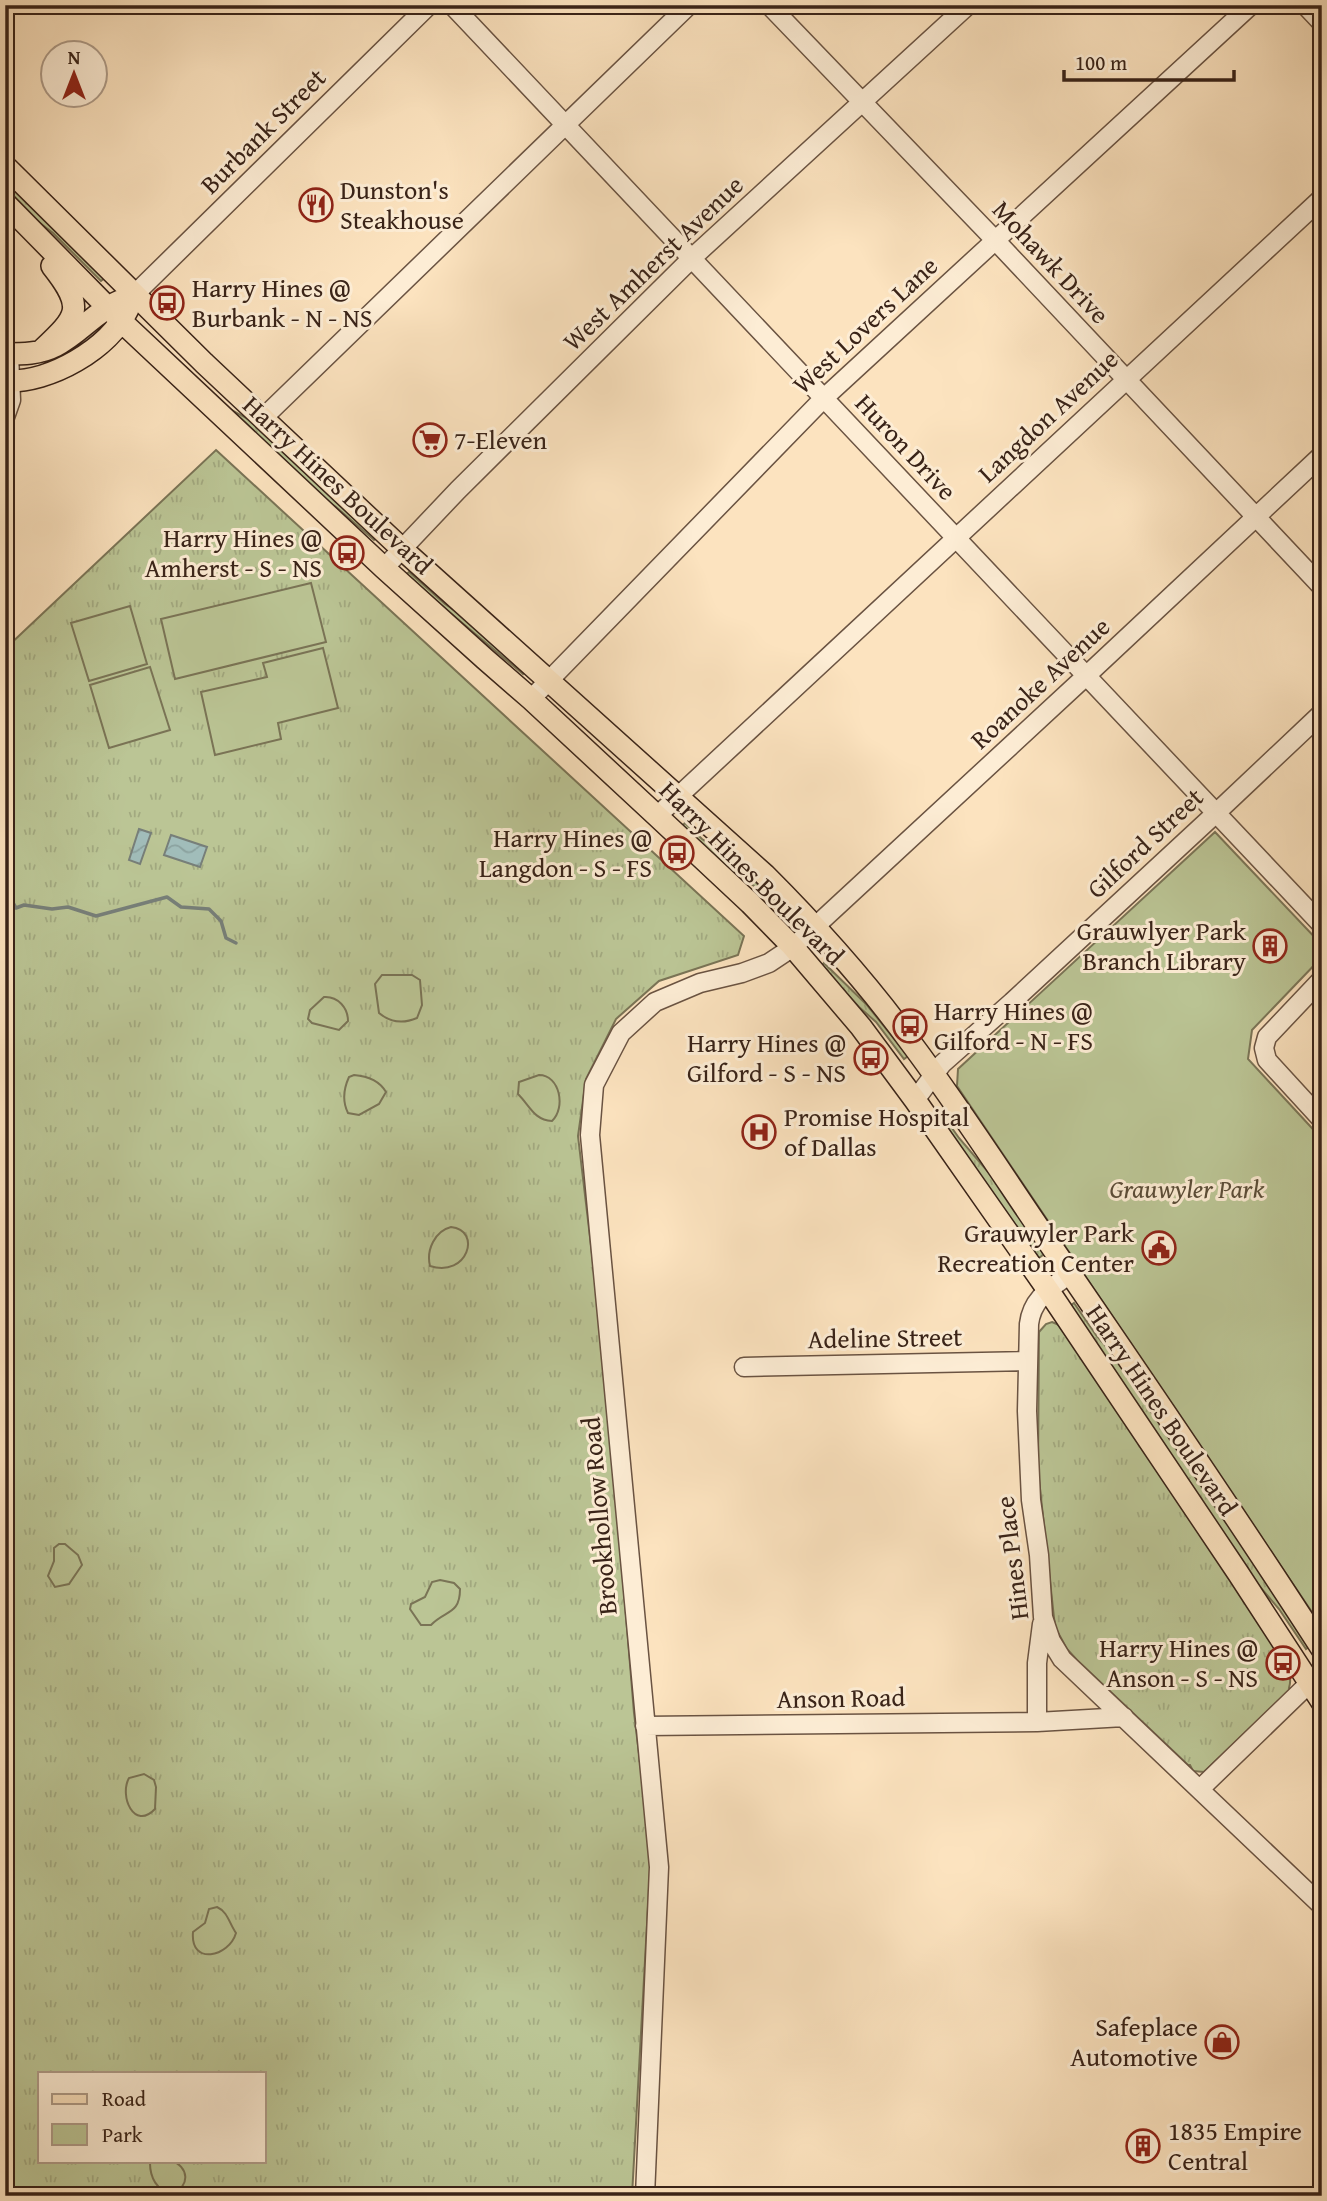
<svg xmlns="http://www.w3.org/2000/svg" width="1327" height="2201" font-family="'Gentium Book Plus',serif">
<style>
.grass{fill:url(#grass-tufts);stroke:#7a7456;stroke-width:2;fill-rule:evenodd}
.green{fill:#bbc595;stroke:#7a7456;stroke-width:2}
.water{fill:url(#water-waves);stroke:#777f79;stroke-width:2}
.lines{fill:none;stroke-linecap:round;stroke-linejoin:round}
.stream{stroke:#777f79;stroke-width:3.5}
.minor-casing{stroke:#6a5342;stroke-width:21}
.major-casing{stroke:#392318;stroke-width:24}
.minor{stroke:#fdedd5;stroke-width:18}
.major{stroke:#fce3bf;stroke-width:21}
.labels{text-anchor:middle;stroke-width:6;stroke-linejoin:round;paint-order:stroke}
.street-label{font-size:26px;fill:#392318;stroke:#fdedd5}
.poi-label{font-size:26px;fill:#392318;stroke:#fdedd5;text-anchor:end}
.park-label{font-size:26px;font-style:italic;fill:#5a4c37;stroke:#fdedd5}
</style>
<defs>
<pattern id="grass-tufts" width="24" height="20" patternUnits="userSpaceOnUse" patternTransform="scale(1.75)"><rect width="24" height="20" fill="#bbc595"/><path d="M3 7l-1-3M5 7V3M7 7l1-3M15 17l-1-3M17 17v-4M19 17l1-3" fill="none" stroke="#a2a980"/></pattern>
<pattern id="water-waves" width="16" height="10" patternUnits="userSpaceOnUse" patternTransform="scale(1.75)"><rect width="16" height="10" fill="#a1bdba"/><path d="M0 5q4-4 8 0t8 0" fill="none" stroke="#8ba29f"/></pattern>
</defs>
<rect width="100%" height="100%" fill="#fce3bf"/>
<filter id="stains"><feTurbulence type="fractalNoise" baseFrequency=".00286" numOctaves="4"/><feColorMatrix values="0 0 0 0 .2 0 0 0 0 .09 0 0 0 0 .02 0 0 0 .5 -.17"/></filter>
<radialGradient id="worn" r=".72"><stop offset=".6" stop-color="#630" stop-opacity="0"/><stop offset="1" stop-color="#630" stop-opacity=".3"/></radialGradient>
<path class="grass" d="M5 182 20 193 106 277 101 281 53 233 24 211 5 193Z
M223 405 253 422 379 535 374 540 336 507 318 495Z
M216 450 744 936 738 955 659 981 616 1019 586 1079 578 1136 606 1372 634 1713 651 1852 632 2196H5V649ZM40 2073H264V2161H40Z
M409 572 445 604 475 624 526 670 523 674 405 575Z
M685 823 702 839 731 858 789 915 785 918 754 886 722 863 682 826Z
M824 963 867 1005 908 1056 904 1059 876 1022 859 1007 821 966Z
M942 1114 959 1138 989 1173 1046 1253 1037 1259 938 1117Z
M1074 1303 1096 1335 1128 1372 1310 1646 1306 1649 1279 1609 1254 1580 1070 1306Z
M1052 1322 1059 1325 1133 1430 1282 1658 1277 1659 1280 1667 1284 1666C1289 1674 1292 1678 1289 1688L1291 1689 1204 1772 1193 1771 1190 1765H1188L1077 1660 1067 1649 1055 1627 1038 1470 1039 1332 1046 1324Z"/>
<path class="green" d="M311 583 326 642 175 679 161 619Z
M130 606 147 664 89 681 71 623Z
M323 648 338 708 278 723 281 739 215 755 201 692 267 677 263 663Z
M150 667 170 730 109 748 90 685Z
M1215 832 1322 945V957L1252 1030 1248 1059 1322 1139V1627L957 1086 958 1069Z
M382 975H412L420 980 422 1005 417 1018C403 1024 391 1023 379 1013L375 984Z
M324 997C338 996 348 1008 348 1021L339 1030 312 1023 308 1019 310 1010Z
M354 1075C367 1076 379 1080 386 1092L379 1104 359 1115 348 1113C342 1101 344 1088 349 1077Z
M539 1075C560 1075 566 1108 552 1121 534 1120 530 1106 518 1094L519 1082Z
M451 1227C482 1230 468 1278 430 1266 426 1250 435 1231 451 1227Z
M59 1544H65L78 1555 82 1565 69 1584 55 1587 48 1576 54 1561V1548Z
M440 1580 454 1583 460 1589C460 1615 445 1610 431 1625H421L410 1609 411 1604 425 1597 432 1582Z
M144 1774 154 1780 156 1787 155 1809C134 1831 119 1796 129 1778Z
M217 1907C228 1912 229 1923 236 1933 229 1957 190 1966 193 1932L205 1923 209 1909Z
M154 2161C159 2161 166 2160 171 2161 188 2165 192 2187 171 2194 157 2190 150 2178 150 2163Z"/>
<path class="water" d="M139 829 151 833 140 864 129 860Z
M171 835 207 847 200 867 164 855Z"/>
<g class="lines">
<path class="stream" d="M5 889 16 908 24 905 52 909 68 907 96 916 167 897 181 907 209 909 221 921 226 938 236 943"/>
<defs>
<path id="minor" d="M452 5 1322 925
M769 5 995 240 1322 587
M1305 5 1322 23
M135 294 429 5
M5 417 11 400 9 354
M263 418 689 5
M384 568 458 490 692 258 968 5
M531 699 824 398 1251 5
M657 816 1322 198
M1322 979 1267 1037 1264 1048 1267 1060 1322 1120
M915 1100 942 1064 1012 1002 1215 814 1322 713
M1070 1274C1051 1288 1032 1298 1029 1324L1027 1411 1031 1500 1039 1555 1043 1617 1051 1641 1062 1659 1322 1906
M744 1367 1028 1361
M1037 1722V1663L1042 1624
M645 1726 1037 1722 1124 1717
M1200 1789 1322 1671
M645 2196 659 1867 590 1135 594 1085 621 1033 655 1002 700 983 742 973 769 963 793 947 1086 676 1322 455"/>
<path id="major" d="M5 166 204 363 402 549 765 875C817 927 868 984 911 1043 959 1107 1002 1174 1047 1240 1140 1375 1233 1511 1322 1649
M5 203 122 322 384 568 485 659 531 699 657 816 750 903 793 947 861 1027 915 1100 1048 1290 1238 1573 1322 1702
M41 351C78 316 86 309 52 266
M5 354C22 354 40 354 55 346 79 334 96 311 120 301
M5 381C50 383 109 349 128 309"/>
</defs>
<use href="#minor" class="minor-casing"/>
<use href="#major" class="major-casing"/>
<use href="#minor" class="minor"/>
<use href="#major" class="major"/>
</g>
<defs>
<symbol id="restaurant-ring" viewBox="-11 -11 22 22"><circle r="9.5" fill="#fdedd5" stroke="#8f2418" stroke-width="1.5"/><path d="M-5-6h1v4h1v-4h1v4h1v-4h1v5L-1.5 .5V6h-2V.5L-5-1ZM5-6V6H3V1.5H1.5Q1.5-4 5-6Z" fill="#8f2418"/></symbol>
<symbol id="bus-ring" viewBox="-11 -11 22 22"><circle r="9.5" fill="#fdedd5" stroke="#8f2418" stroke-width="1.5"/><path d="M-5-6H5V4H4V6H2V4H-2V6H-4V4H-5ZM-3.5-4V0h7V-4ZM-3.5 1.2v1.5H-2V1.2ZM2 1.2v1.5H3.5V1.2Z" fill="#8f2418"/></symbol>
<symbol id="supermarket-ring" viewBox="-11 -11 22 22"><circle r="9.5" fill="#fdedd5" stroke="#8f2418" stroke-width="1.5"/><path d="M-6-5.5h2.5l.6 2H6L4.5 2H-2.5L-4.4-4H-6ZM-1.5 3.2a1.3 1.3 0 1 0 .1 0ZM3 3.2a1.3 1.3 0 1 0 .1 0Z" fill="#8f2418"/></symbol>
<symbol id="building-ring" viewBox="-11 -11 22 22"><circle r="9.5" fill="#fdedd5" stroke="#8f2418" stroke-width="1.5"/><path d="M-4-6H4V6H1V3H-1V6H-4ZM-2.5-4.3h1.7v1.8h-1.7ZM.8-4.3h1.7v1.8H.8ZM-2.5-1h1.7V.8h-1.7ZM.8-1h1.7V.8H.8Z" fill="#8f2418"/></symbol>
<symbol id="hospital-ring" viewBox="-11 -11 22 22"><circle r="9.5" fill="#fdedd5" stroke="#8f2418" stroke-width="1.5"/><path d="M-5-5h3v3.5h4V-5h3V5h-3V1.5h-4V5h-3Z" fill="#8f2418"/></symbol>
<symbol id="civic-ring" viewBox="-11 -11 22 22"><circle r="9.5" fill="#fdedd5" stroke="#8f2418" stroke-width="1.5"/><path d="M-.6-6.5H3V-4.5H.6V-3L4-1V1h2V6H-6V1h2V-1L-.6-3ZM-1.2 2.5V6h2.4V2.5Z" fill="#8f2418"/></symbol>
<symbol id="shop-ring" viewBox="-11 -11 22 22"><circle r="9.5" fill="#fdedd5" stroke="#8f2418" stroke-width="1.5"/><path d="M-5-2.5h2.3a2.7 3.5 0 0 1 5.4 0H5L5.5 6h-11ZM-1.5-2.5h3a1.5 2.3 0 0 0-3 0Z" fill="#8f2418"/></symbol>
</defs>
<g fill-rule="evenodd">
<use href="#restaurant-ring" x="297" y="186" width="38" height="38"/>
<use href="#bus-ring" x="148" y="284" width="38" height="38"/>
<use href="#supermarket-ring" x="411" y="421" width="38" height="38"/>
<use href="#bus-ring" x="328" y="534" width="38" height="38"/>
<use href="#bus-ring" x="658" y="834" width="38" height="38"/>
<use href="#building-ring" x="1251" y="927" width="38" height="38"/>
<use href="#bus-ring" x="891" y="1007" width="38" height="38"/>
<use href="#bus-ring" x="852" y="1039" width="38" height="38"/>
<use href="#hospital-ring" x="740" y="1113" width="38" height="38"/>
<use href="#civic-ring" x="1140" y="1229" width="38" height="38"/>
<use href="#bus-ring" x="1264" y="1644" width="38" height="38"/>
<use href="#shop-ring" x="1203" y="2023" width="38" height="38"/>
<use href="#building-ring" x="1124" y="2127" width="38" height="38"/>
</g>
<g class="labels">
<g class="street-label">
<text transform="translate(263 131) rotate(-45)" y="9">Burbank Street</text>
<text transform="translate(1051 262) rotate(47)" y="9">Mohawk Drive</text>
<text transform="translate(653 263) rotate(-44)" y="9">West Amherst Avenue</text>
<text transform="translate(865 325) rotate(-43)" y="9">West Lovers Lane</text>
<text transform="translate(1048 416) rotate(-43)" y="9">Langdon Avenue</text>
<text transform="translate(906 447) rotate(47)" y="9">Huron Drive</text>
<text transform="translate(338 485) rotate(43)" y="9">Harry Hines Boulevard</text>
<text transform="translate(1040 683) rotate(-43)" y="9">Roanoke Avenue</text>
<text transform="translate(1145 843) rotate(-43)" y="9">Gilford Street</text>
<text transform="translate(752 873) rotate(45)" y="9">Harry Hines Boulevard</text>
<text transform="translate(885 1338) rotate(-1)" y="9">Adeline Street</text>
<text transform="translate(1162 1410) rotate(56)" y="9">Harry Hines Boulevard</text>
<text transform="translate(599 1516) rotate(-95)" y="9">Brookhollow Road</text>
<text transform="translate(1012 1558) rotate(-97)" y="9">Hines Place</text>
<text transform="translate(841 1698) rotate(-1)" y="9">Anson Road</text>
</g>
<g class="poi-label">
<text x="340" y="199" text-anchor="start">Dunston's<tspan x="340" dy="30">Steakhouse</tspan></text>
<text x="192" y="297" text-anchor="start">Harry Hines @<tspan x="192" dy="30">Burbank - N - NS</tspan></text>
<text x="454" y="449" text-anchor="start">7-Eleven</text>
<text x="322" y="547">Harry Hines @<tspan x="322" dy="30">Amherst - S - NS</tspan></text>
<text x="652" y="847">Harry Hines @<tspan x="652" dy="30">Langdon - S - FS</tspan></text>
<text x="1246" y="940">Grauwlyer Park<tspan x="1246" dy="30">Branch Library</tspan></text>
<text x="934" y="1020" text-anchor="start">Harry Hines @<tspan x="934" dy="30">Gilford - N - FS</tspan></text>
<text x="846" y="1052">Harry Hines @<tspan x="846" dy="30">Gilford - S - NS</tspan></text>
<text x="784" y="1126" text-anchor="start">Promise Hospital<tspan x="784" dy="30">of Dallas</tspan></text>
<text x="1134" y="1242">Grauwyler Park<tspan x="1134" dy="30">Recreation Center</tspan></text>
<text x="1258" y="1657">Harry Hines @<tspan x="1258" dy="30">Anson - S - NS</tspan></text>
<text x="1198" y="2036">Safeplace<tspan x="1198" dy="30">Automotive</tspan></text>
<text x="1168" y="2140" text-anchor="start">1835 Empire<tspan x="1168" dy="30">Central</tspan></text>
</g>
<g class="park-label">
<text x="1187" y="1198">Grauwyler Park</text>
</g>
</g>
<rect width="1327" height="2201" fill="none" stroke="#fce3bf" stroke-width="28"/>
<rect x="7" y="7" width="1313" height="2187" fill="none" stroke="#392318" stroke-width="3.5"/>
<rect x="14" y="14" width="1299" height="2173" fill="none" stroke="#392318" stroke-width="2"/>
<rect x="38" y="2072" width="228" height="91" fill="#fdedd5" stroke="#af9c89" stroke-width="2"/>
<rect x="52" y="2094" width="35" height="10" fill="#fce3bf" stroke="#af9c89" stroke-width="2"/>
<text x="102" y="2106" font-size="21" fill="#392318">Road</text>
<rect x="52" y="2124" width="35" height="21" fill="#bbc595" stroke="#af9c89" stroke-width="2"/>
<text x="102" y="2142" font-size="21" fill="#392318">Park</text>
<g transform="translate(74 74)"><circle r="33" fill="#fdedd5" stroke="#af9c89" stroke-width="2"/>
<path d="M0-5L12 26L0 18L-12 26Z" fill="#8f2418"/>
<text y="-10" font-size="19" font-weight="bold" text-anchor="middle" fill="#392318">N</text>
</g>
<path d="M1064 70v10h170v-10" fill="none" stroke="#392318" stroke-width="3.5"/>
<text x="1075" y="70" font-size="21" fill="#392318" stroke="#fdedd5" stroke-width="5" paint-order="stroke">100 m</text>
<rect width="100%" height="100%" filter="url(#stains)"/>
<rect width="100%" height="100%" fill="url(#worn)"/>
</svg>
